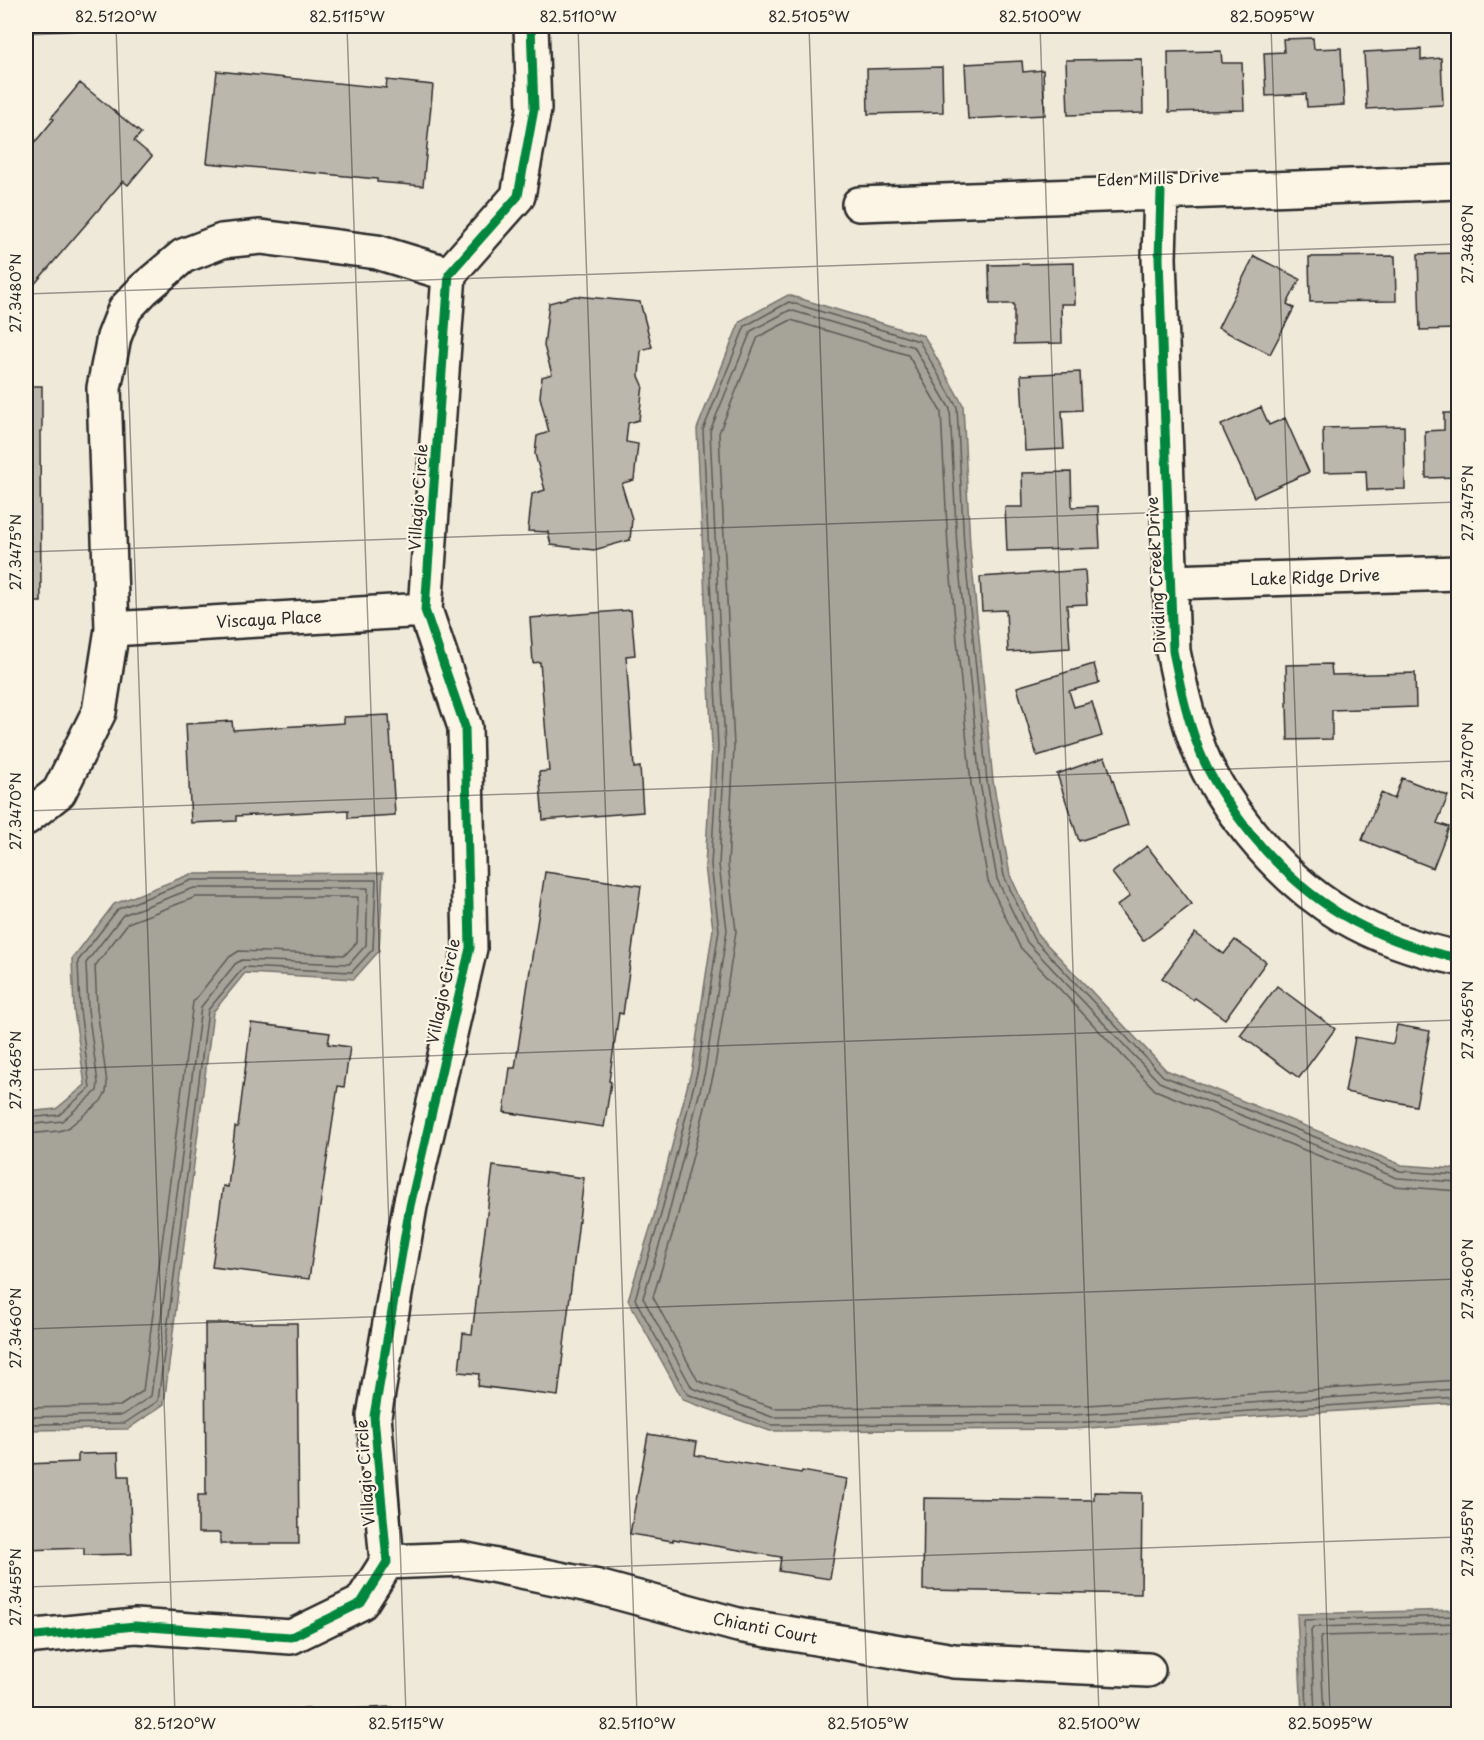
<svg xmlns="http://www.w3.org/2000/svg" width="1484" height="1740" font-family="'Playpen Sans',sans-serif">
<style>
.water{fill:#a6a399;stroke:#75736d;stroke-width:1.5}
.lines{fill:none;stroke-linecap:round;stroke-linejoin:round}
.shore{stroke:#5c5b57;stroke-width:1.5}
.building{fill:#bcb7ac;stroke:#2b2b2b;stroke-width:1.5}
.minor-casing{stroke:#2b2b2b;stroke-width:38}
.minor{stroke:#fcf5e5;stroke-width:33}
.cycleway-casing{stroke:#fcf5e5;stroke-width:13}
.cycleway{stroke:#00873e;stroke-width:9}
.ticks{fill:none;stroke:#2b2b2b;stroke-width:1.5;stroke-opacity:0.45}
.labels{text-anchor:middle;stroke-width:4.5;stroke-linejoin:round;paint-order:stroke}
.street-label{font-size:16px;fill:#2b2b2b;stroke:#fcf5e5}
.neatline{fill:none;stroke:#2b2b2b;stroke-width:2}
.ticks-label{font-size:15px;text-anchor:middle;fill:#2b2b2b}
</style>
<rect width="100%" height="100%" fill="#efe9da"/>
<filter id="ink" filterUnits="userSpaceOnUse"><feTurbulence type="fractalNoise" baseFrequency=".0167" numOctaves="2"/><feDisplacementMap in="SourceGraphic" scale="12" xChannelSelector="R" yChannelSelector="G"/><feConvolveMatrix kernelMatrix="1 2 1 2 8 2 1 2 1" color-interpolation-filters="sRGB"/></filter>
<g filter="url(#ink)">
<path class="water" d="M788 295 924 336 963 405 970 546 993 781 1010 875 1038 935 1166 1070 1402 1165 1458 1169V1403L1073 1429 770 1431 683 1400 628 1300 654 1216 692 1068 713 929 705 866 712 747 697 429 740 321Z
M383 873 379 951 354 979 245 973 213 1012 164 1404 128 1429 26 1430V1112L56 1109 85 1085 74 1011 72 959 114 904 191 874Z
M1458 1610V1714H1302L1297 1614Z"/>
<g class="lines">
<path class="shore" d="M26 1118 59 1115 90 1088 80 1010 78 961 118 909 192 880H376L373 949 352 972 244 967 208 1010 158 1401 125 1423 26 1424
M26 1125 62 1121 97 1091 98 1083 88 1010 86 963 123 915 194 888H368L366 945 349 964 242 960 235 964 201 1007 151 1396 123 1415 26 1417
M26 1134 59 1131 68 1128 101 1101 106 1092 107 1083 97 1009 95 966 128 923 196 897H358L357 942 345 955 239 951 228 958 193 1002 143 1391 120 1406 26 1408
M1458 1175 1400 1171 1163 1076 1033 938 1004 876 987 782 964 546 957 407 919 341 789 302 745 326 703 430 718 747 711 865 719 930 698 1069 660 1218 635 1299 687 1394 771 1425 1073 1423 1458 1397
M1458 1182 1397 1178 1159 1082 1027 942 997 879 980 783 957 547 950 409 914 347 790 310 751 331 710 431 725 747 719 865 727 930 705 1071 667 1220 643 1298 692 1388 772 1417 1073 1415 1458 1389
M1458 1191 1394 1186 1155 1090 1020 947 988 881 971 784 948 547 941 412 908 355 791 320 758 337 719 433 734 747 728 865 736 931 714 1072 676 1222 653 1297 698 1381 774 1408 1073 1406 1458 1380
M1307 1714 1304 1620 1458 1616
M1315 1714 1311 1630 1313 1627 1458 1623
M1324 1714 1320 1639 1322 1636 1458 1632"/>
</g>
<path class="building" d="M1313 38 1314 49 1341 48 1344 105 1307 107 1306 94 1266 96 1264 53 1284 52 1283 39Z
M1421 49V60L1441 58 1443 105 1367 109 1364 52Z
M1221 51 1222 63H1242L1244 110 1169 112 1168 52Z
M1142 59 1143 113 1068 115 1066 60Z
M1022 61 1023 72 1043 70 1045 115 968 119 965 64Z
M942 67 943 112 868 114 867 69Z
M217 71 386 88 387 80 433 85 423 186 377 182V179L207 163Z
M80 83 141 133 134 141 152 156 128 185 123 181 26 294V153L54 119 51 118Z
M1458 253V329L1420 330 1418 254Z
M1254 256 1300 279 1287 304 1294 308 1270 354 1218 328Z
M1395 256 1396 301 1310 302 1309 257Z
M1074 263 1075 304H1061L1062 343 1014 344V304H990L989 265Z
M575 296 640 302 652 347 641 350 639 376 643 385 639 420 628 423 626 442 638 444 634 480 623 483 622 486 632 519 630 540 594 550 551 545 548 532 528 531 532 494 545 490 535 454 537 436 549 432 540 397 542 377 552 374 544 346 549 303Z
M1080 372 1082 410 1062 411 1064 449 1025 451 1021 375Z
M26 386H42V431H40L41 602H26Z
M1261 407 1269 425 1285 418 1309 472 1254 497 1221 425Z
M1444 413H1458V477L1426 478 1425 431 1444 430Z
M1404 426 1405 489 1367 490 1366 471 1324 472 1323 428Z
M1071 472 1072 507 1098 506 1100 548 1007 551 1005 507H1023L1022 473Z
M1085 570 1087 604 1067 605 1070 648 1008 652 1006 610 982 611 980 577Z
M631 610 635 655 626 656 634 768 640 767 643 812 543 820 539 772 549 771 540 662 533 663 530 618Z
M1094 664 1099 683 1069 691 1074 707 1092 702 1102 736 1037 756 1017 687Z
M1331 664 1332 675 1415 673 1416 707 1332 710V739L1288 740 1286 665Z
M389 715 395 815 348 818V810L236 816V821L191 823 186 724 232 721 233 730 344 723V717Z
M1105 757 1128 825 1079 841 1057 774Z
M1402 778 1448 796 1437 823 1449 827 1433 868 1362 840 1381 793 1394 799Z
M1147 846 1192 904 1143 941 1117 906 1130 896 1112 873Z
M545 872 641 886 623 1014 619 1013 609 1081 611 1082 604 1127 504 1112 510 1068H515Z
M1195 933 1224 954 1235 940 1266 962 1225 1019 1195 998 1193 1000 1162 978Z
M1277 986 1335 1029 1299 1078 1240 1035Z
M251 1023 330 1033 328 1044 350 1047 344 1087 338 1086 309 1279 212 1267 223 1186 228 1187 235 1127H238Z
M1397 1025 1430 1031 1416 1106 1345 1092 1355 1037 1393 1044Z
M493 1166 584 1178 558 1396 478 1386 479 1374 459 1372 463 1333 472 1334Z
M205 1323H297L299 1544H220V1533H198V1495H206Z
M648 1434 697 1442 695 1455 801 1473 802 1471 847 1479 830 1579 779 1571 781 1557 673 1539V1541L630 1534Z
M118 1453 119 1476H129L132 1554 84 1555V1548L26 1550V1464L78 1462V1454Z
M1094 1492 1142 1493 1141 1594 923 1590 924 1498 1094 1500Z
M392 1707 393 1714H323L345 1712 349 1709Z
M308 1708 313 1714H272L277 1711Z
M252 1710 253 1714H216L219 1712Z"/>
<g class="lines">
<defs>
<path id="minor" d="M1161 192 1159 258 1173 651C1180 685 1187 719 1200 752 1212 782 1231 809 1251 834 1308 904 1370 940 1458 958
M859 204 1458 182
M1171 582 1458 573
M112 629 425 610
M26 818 59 792 99 712 112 629 104 388 114 337 125 309 144 289 183 256 222 241 261 237 377 252 449 274
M387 1562 462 1559 594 1586 738 1625 954 1661 1148 1670
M26 1637 135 1626 291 1637 361 1603 387 1562 374 1416 410 1206 470 948 465 727 425 610 449 274 518 196 534 109 531 26"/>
</defs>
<use href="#minor" class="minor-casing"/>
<use href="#minor" class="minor"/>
<defs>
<path id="cycleway" d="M1161 192 1159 258 1173 651C1180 685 1187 719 1200 752 1212 782 1231 809 1251 834 1308 904 1370 940 1458 958
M26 1637 135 1626 291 1637 361 1603 387 1562 374 1416 410 1206 470 948 465 727 425 610 449 274 518 196 534 109 531 26"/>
</defs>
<use href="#cycleway" class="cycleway-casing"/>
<use href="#cycleway" class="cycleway"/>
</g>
</g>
<path class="ticks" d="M116 26 175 1714M347 26 406 1714M578 26 637 1714M809 26 868 1714M1040 26 1099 1714M1271 26 1330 1714M26 35 296 26M26 294 1458 244M26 552 1458 502M26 811 1458 761M26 1070 1458 1020M26 1329 1458 1279M26 1587 1458 1537"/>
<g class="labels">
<g class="street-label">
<text transform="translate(1158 178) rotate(-2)" y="6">Eden Mills Drive</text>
<text transform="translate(418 497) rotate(-86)" y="6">Villagio Circle</text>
<text transform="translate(1156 575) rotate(-93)" y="6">Dividing Creek Drive</text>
<text transform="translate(1315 577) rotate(-2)" y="6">Lake Ridge Drive</text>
<text transform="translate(269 619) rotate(-3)" y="6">Viscaya Place</text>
<text transform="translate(443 991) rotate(-78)" y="6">Villagio Circle</text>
<text transform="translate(365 1473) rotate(-94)" y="6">Villagio Circle</text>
<text transform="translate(765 1628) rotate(11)" y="6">Chianti Court</text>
</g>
</g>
<rect width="1484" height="1740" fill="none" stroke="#fcf5e5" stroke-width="66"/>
<rect x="33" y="33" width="1418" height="1674" class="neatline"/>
<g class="ticks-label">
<text x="116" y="22">82.5120°W</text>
<text x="347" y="22">82.5115°W</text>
<text x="578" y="22">82.5110°W</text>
<text x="809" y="22">82.5105°W</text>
<text x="1040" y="22">82.5100°W</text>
<text x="1272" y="22">82.5095°W</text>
<text transform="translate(1468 244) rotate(-90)" y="5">27.3480°N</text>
<text transform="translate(16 293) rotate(-90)" y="5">27.3480°N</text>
<text transform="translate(1468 503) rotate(-90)" y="5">27.3475°N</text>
<text transform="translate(16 552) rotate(-90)" y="5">27.3475°N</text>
<text transform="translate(1468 761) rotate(-90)" y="5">27.3470°N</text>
<text transform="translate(16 811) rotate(-90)" y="5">27.3470°N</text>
<text transform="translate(1468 1020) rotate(-90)" y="5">27.3465°N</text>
<text transform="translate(16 1070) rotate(-90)" y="5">27.3465°N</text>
<text transform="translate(1468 1279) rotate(-90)" y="5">27.3460°N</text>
<text transform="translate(16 1328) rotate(-90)" y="5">27.3460°N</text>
<text transform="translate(1468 1538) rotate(-90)" y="5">27.3455°N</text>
<text transform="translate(16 1587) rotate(-90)" y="5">27.3455°N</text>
<text x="175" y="1729">82.5120°W</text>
<text x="406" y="1729">82.5115°W</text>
<text x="637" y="1729">82.5110°W</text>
<text x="868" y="1729">82.5105°W</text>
<text x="1099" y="1729">82.5100°W</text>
<text x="1330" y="1729">82.5095°W</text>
</g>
</svg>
